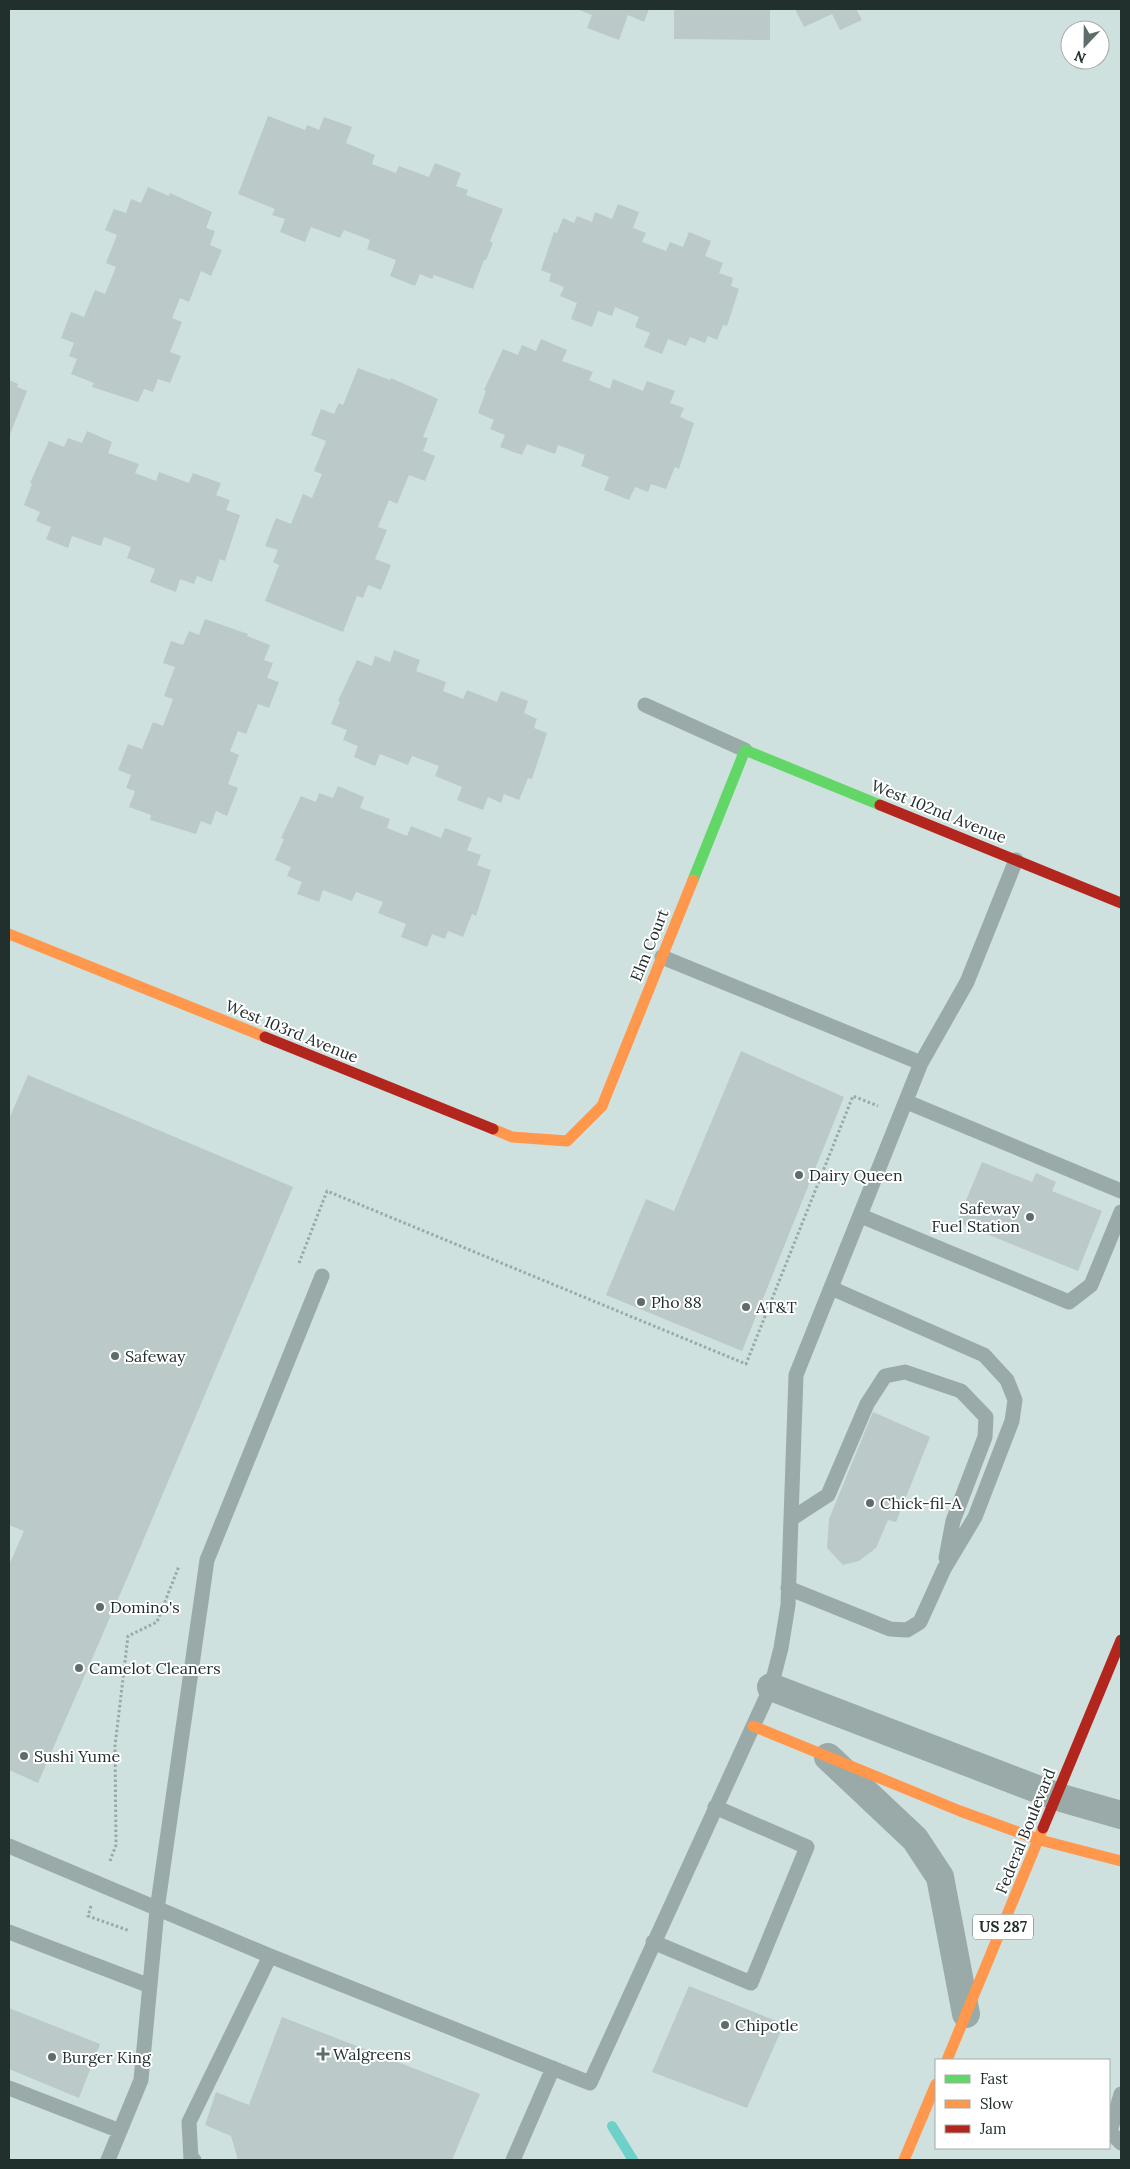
<svg xmlns="http://www.w3.org/2000/svg" width="1130" height="2169" font-family="Lora,serif">
<style>
.lines{fill:none;stroke-linecap:round;stroke-linejoin:round}
.stream{stroke:#6dd1c9;stroke-width:10}
.building{fill:#bbc9c8}
.path{stroke:#99a9a7;stroke-width:3;stroke-dasharray:2.5 2.5;stroke-linecap:butt}
.lane{stroke:#99aaa8;stroke-width:15}
.street{stroke:#99aaa8;stroke-width:28}
.fast{stroke:#63d668;stroke-width:11}
.slow{stroke:#ff974d;stroke-width:11}
.jam{stroke:#b3261e;stroke-width:11}
.poi-dot{fill:#5e6d6b;stroke:#fff;stroke-width:2}
.labels{text-anchor:middle;stroke-width:4;stroke-linejoin:round;paint-order:stroke}
.shield{fill:#fff;stroke:#646d6c;stroke-width:1}
.shield-label{font-size:15px;font-weight:bold;fill:#212f2d}
.street-label{font-size:16px;fill:#212f2d;stroke:#fff}
.poi-label{font-size:16px;fill:#212f2d;stroke:#fff;text-anchor:start}
</style>
<rect width="100%" height="100%" fill="#cfe1df"/>
<g class="lines">
<path class="stream" d="M612 2126 633 2160"/>
</g>
<path class="building" d="M577 9H649L644 22 628 15 619 40 587 28 592 15Z
M674 9H770V40L674 39Z
M795 9H856L862 20 840 30 832 14 804 27Z
M268 116 305 130 307 125 319 130 324 117 352 127 346 143 375 155 372 164 396 173 399 166 429 177 435 163 461 173 456 186 468 190 466 195 503 209 490 241 493 243 486 260H484L473 289 434 275 432 279 420 274 415 286 390 276 396 260 367 249 370 240 344 230 340 238 311 227 305 242 280 232 285 219 272 215 275 209 238 194Z
M148 187 169 196 170 193 212 212 206 228 215 231 210 245 222 250 211 276 201 271 189 302 180 298 172 318 182 322 170 352 181 356 170 383 158 379 153 392 144 389 138 402 92 387 94 383 71 374 77 359 69 356 74 343 61 338 71 312 84 317 95 290 105 294 116 267 106 263 117 235 105 230 114 209 126 213 131 199 141 203Z
M618 204 639 212 633 228 646 233 642 242 666 251 670 242 683 247 689 232 711 241 705 256 723 263 719 273 733 278 731 286 739 289 727 326 723 325 717 340 708 336 705 343 690 337 686 346 668 339 662 354 644 347 650 333 635 327 639 317 615 307 612 316 598 311 592 327 571 319 577 303 560 296 564 287 549 281 551 274 541 270 554 232 557 233 563 218 574 223 577 216 592 222 595 212 612 219Z
M541 339 567 350 562 361 593 372 589 380 610 389 613 379 643 391 647 381 675 391 670 403 684 408 680 417 694 423 679 469 675 467 666 489 651 484 648 492 635 487 629 500 604 490 609 477 581 466 585 455 558 445 555 454 527 444 522 455 500 447 505 435 490 429 494 420 478 413 486 391 484 390 503 349 518 355 522 345 536 351Z
M358 368 390 380 391 378 438 399 423 437 428 438 423 451 435 456 425 481 409 475 397 504 389 500 378 527 387 530 375 559 391 565 381 590 368 585 363 598 357 596 343 632 265 601 279 565 273 562 278 550 265 546 276 518 291 524 303 494 312 498 322 474 314 471 326 441 311 435 321 409 334 414 339 403 343 405Z
M9 380 18 384 17 387 27 391 9 437Z
M87 431 112 442 108 453 139 464 135 473 156 481 159 472 189 483 193 473 221 483 216 495 230 500 226 510 240 515 225 561 220 559 212 582 197 576 194 584 180 579 176 592 150 582 155 569 127 558 131 547 104 537 101 546 72 536 68 548 46 539 51 527 36 521 40 512 24 505 32 484 30 483 49 441 64 447 68 438 82 443Z
M205 619 248 634 247 636 270 645 264 660 273 663 267 678 279 682 269 708 258 704 246 734 238 731 230 751 239 755 228 784 238 788 227 816 216 811 211 825 201 821 196 834 150 820 151 815 129 807 135 791 126 788 131 775 118 770 128 744 142 749 153 722 163 726 173 699 164 696 175 667 163 663 171 641 183 645 189 631 199 635Z
M394 650 420 660 416 671 446 682 443 691 463 699 467 690 497 702 501 691 528 701 524 713 537 719 534 728 547 733 532 779 528 778 519 800 504 794 501 803 488 797 483 810 457 800 462 787 435 776 439 766 412 756 408 765 380 754 375 766 354 757 358 746 343 740 347 730 331 724 340 702 338 701 357 660 372 666 375 656 390 662Z
M338 786 364 797 360 808 390 819 387 828 407 836 411 826 441 838 445 828 472 838 467 850 481 855 477 865 491 870 476 916 472 914 463 937 448 931 445 939 432 934 427 947 401 937 406 924 378 913 383 902 356 892 352 901 323 890 319 902 297 894 302 882 287 876 291 867 275 860 284 839 281 838 301 796 316 802 319 793 333 798Z
M741 1051 844 1097 742 1351 606 1295 646 1199 674 1211Z
M28 1075 293 1187 128 1576 38 1783 9 1770V1565L24 1531 9 1525V1119Z
M982 1162 1032 1182 1036 1173 1056 1182 1052 1191 1102 1211 1078 1271 957 1222Z
M873 1412 930 1437 896 1522 888 1520 876 1548 859 1561 843 1565 827 1548 829 1519Z
M689 1986 784 2024 747 2108 652 2072Z
M9 2008 100 2044 79 2098 9 2069Z
M282 2017 480 2094 452 2160H238L231 2136 205 2125 216 2092 249 2105Z"/>
<g class="lines">
<path class="path" d="M299 1263 327 1191 746 1364 853 1096 878 1106
M110 1861 116 1845 115 1746 128 1636 157 1622 179 1566
M91 1906 88 1916 130 1931"/>
<path class="lane" d="M645 705 745 750
M662 957 921 1063
M907 1102 1121 1191
M861 1216 1069 1302 1091 1285 1121 1212
M791 1519 828 1495 867 1404 885 1376 905 1372 961 1391 986 1417 985 1437 953 1521 946 1558
M788 1588 890 1629 907 1630 920 1622 944 1569 975 1517 1012 1421 1015 1400 1007 1380 984 1355 831 1288
M9 1846 270 1956 590 2083 771 1687 781 1648 788 1605 796 1375 921 1063 967 982 1016 860
M9 1932 150 1986
M653 1942 751 1983 807 1847 715 1807
M9 2088 120 2131
M1121 2094 1110 2132 1121 2143
M108 2160 141 2080 157 1910 207 1560 322 1276
M194 2160 191 2159 189 2122 270 1956
M513 2160 553 2068"/>
<path class="street" d="M771 1687 1058 1797 1121 1815
M828 1757 915 1839 940 1877 966 2014"/>
<path class="fast" d="M693 880 745 750 880 805"/>
<path class="slow" d="M9 934 265 1037
M493 1129 512 1137 567 1141 602 1106 693 880
M753 1726 960 1811 1040 1840 1121 1861
M947 2060 1043 1828
M904 2160 936 2084"/>
<path class="jam" d="M880 805 1121 903
M265 1037 493 1129
M1043 1828 1121 1640"/>
</g>
<g class="poi-dot">
<circle cx="799" cy="1175" r="5"/>
<circle cx="1030" cy="1217" r="5"/>
<circle cx="641" cy="1302" r="5"/>
<circle cx="746" cy="1307" r="5"/>
<circle cx="115" cy="1356" r="5"/>
<circle cx="870" cy="1503" r="5"/>
<circle cx="100" cy="1607" r="5"/>
<circle cx="79" cy="1668" r="5"/>
<circle cx="24" cy="1756" r="5"/>
<circle cx="725" cy="2025" r="5"/>
<path d="M320.5 2046.5h5v5h5v5h-5v5h-5v-5h-5v-5h5z"/>
<circle cx="52" cy="2057" r="5"/>
</g>
<g class="labels">
<rect class="shield" x="973" y="1914.5" width="60" height="25" rx="4"/>
<g class="shield-label">
<text x="1003" y="1932">US 287</text>
</g>
<g class="street-label">
<text transform="translate(939 811) rotate(22)" y="6">West 102nd Avenue</text>
<text transform="translate(649 945) rotate(-68)" y="6">Elm Court</text>
<text transform="translate(292 1031) rotate(22)" y="6">West 103rd Avenue</text>
<text transform="translate(1025 1831) rotate(-68)" y="6">Federal Boulevard</text>
</g>
<g class="poi-label">
<text x="809" y="1181">Dairy Queen</text>
<text x="1020" y="1214" text-anchor="end">Safeway<tspan x="1020" dy="18">Fuel Station</tspan></text>
<text x="651" y="1308">Pho 88</text>
<text x="756" y="1313">AT&amp;T</text>
<text x="125" y="1362">Safeway</text>
<text x="880" y="1509">Chick-fil-A</text>
<text x="110" y="1613">Domino's</text>
<text x="89" y="1674">Camelot Cleaners</text>
<text x="34" y="1762">Sushi Yume</text>
<text x="735" y="2031">Chipotle</text>
<text x="333" y="2060">Walgreens</text>
<text x="62" y="2063">Burger King</text>
</g>
</g>
<rect width="1130" height="2169" fill="none" stroke="#212f2d" stroke-width="20"/>
<rect x="935" y="2059" width="175" height="90" fill="#ffffff" stroke="#a6acab"/>
<rect x="945" y="2075" width="25" height="8" fill="#63d668" stroke="#a6acab"/>
<text x="980" y="2084" font-size="15" fill="#212f2d">Fast</text>
<rect x="945" y="2100" width="25" height="8" fill="#ff974d" stroke="#a6acab"/>
<text x="980" y="2109" font-size="15" fill="#212f2d">Slow</text>
<rect x="945" y="2125" width="25" height="8" fill="#b3261e" stroke="#a6acab"/>
<text x="980" y="2134" font-size="15" fill="#212f2d">Jam</text>
<g transform="translate(1085 45) rotate(202)"><circle r="24" fill="#ffffff" stroke="#a6acab"/>
<path d="M0-4L9 19L0 12L-9 19Z" fill="#5e6d6b"/>
<text y="-8" font-size="14" font-weight="bold" text-anchor="middle" fill="#212f2d">N</text>
</g>
</svg>
